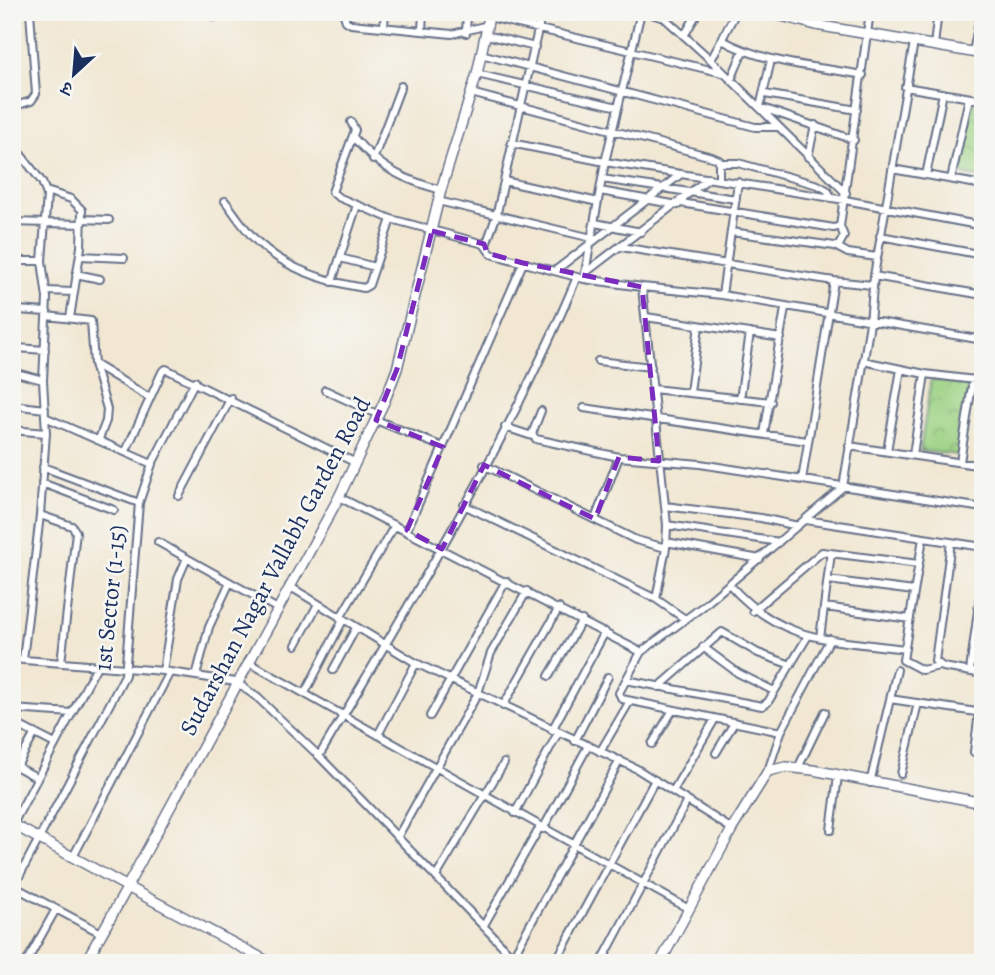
<svg xmlns="http://www.w3.org/2000/svg" width="995" height="975" font-family="Alegreya,'Noto Serif Devanagari',serif">
<style>
.park{fill:url(#park-crowns);stroke:#5c8070;stroke-width:2}
.lines{fill:none;stroke-linecap:round;stroke-linejoin:round}
.street-casing{stroke:#666f87;stroke-width:10}
.secondary-casing{stroke:#666f87;stroke-width:12}
.street{stroke:#fff;stroke-width:6}
.secondary{stroke:#fff;stroke-width:9}
.marked{fill:none;stroke:#7b2cbf;stroke-width:5;stroke-dasharray:14 9;stroke-linejoin:round}
.labels{text-anchor:middle;stroke-width:5;stroke-linejoin:round;paint-order:stroke}
.street-label{font-size:24px;fill:#1b2f5e;stroke:#f6f6f2}
</style>
<defs>
<pattern id="park-crowns" width="20" height="18" patternUnits="userSpaceOnUse" patternTransform="scale(1.75)"><rect width="20" height="18" fill="#9cd283"/><path d="M2 6a3 3 0 1 1 6 0M12 15a3 3 0 1 1 6 0" fill="none" stroke="#7eab6e"/></pattern>
</defs>
<rect width="100%" height="100%" fill="#f6f6f2"/>
<filter id="ink" filterUnits="userSpaceOnUse"><feTurbulence type="fractalNoise" baseFrequency=".0143" numOctaves="2"/><feDisplacementMap in="SourceGraphic" scale="14" xChannelSelector="R" yChannelSelector="G"/><feConvolveMatrix kernelMatrix="1 2 1 2 8 2 1 2 1" color-interpolation-filters="sRGB"/></filter>
<filter id="wash" filterUnits="userSpaceOnUse"><feTurbulence type="fractalNoise" baseFrequency=".00686" numOctaves="4" result="noise"/><feDisplacementMap in="SourceGraphic" scale="28" xChannelSelector="R" yChannelSelector="G"/><feGaussianBlur stdDeviation="1.57" result="paint"/><feColorMatrix in="noise" values="0 0 0 0 0 0 0 0 0 0 0 0 0 0 0 0 0 1.4 0 .05"/><feComposite in="paint" operator="in"/></filter>
<g filter="url(#wash)">
<rect width="100%" height="100%" fill="#f1e7d2"/>
<path class="park" d="M973 102 983 104V178L961 174Z
M931 379 970 384 959 455 920 451Z"/>
</g>
<g filter="url(#ink)">
<g class="lines">
<defs>
<path id="street" d="M343 12 346 21 351 24 452 34 488 25
M646 12 661 17
M658 12 711 60 846 193
M214 17 215 12
M489 17 723 73
M384 26 385 12
M422 31 423 12
M466 33 467 12
M486 35 535 47
M684 36 698 12
M722 40C766 64 814 66 863 75
M934 45 938 12
M973 52 981 12
M481 54 755 127H778
M711 60 736 12
M477 74 618 107
M731 80 743 51
M905 87 983 100
M471 93 712 157 719 160V180
M765 94 857 110
M12 107 31 101 36 94 30 12
M760 107 854 140
M760 107 771 60
M351 122 355 130 332 192 338 197 391 219 484 244 491 254 584 279 642 287 667 525 666 548 656 599
M353 137C380 168 401 179 441 190
M12 143 42 182 47 195 42 261 47 298 43 380 46 433 40 515 23 660
M511 143 605 162 845 200 983 226
M808 157 815 125
M373 160 401 86
M720 163H738L818 185 827 190 832 198
M892 169 983 185
M926 175 943 93
M602 179 736 199
M951 179 969 98
M504 181 598 202
M46 191 71 199 82 210 81 247 70 318
M600 191 678 205
M225 201C236 215 246 232 260 244 287 269 328 282 364 288L369 285 391 219
M438 201 592 238
M681 203 834 228 840 226 870 12
M83 219 109 220
M13 222 82 224
M595 223 641 232
M731 232 835 246 848 253 877 257
M880 236 983 255
M486 245 496 217 542 12
M621 247 834 281 802 480
M838 247 844 236 840 226
M80 256 124 258
M340 258 375 267
M12 261H42
M556 270 681 174
M585 273 709 178
M76 274 100 279
M874 276 983 295
M584 279 605 162 641 12
M834 281 872 285
M332 282 357 205
M642 287 722 295 983 340
M47 291 73 292
M12 295 17 310 47 312
M722 295 738 182
M47 316 91 321 94 364 107 409 106 421 99 439
M646 317 781 338
M17 348 45 350
M598 361 651 367
M863 361 925 374 983 381
M94 364 150 398
M12 372 43 380
M653 389 771 402
M325 390 379 415
M690 392 699 326
M740 399 750 333
M12 405 45 409
M584 408 807 441
M541 411 532 434 536 439 619 457 700 464 983 508
M45 417 152 464
M376 420 443 447
M505 427 532 436
M12 430 46 433
M764 434 785 308
M849 446 983 466
M126 451 162 372 166 369 356 463
M887 451 901 369
M913 455 925 374
M960 462 973 379
M484 465 636 540 666 548
M43 467 139 503
M42 483 114 510
M179 496 231 398
M339 497 641 652
M464 505 656 599 685 619
M665 506 761 518 798 526
M40 515 72 526 76 532 61 663
M595 519 619 457
M806 520 983 547
M667 525 779 542
M407 530 523 263
M923 538 903 660 922 670 939 666
M158 542 276 608
M666 542 760 559
M951 542 935 661 943 667 983 674
M828 580 914 591
M729 584C782 644 831 639 905 649
M289 586 416 663 637 769 732 829
M825 607 910 619
M753 611 822 552 919 564
M340 618 395 525
M820 638 831 553
M296 645 318 604
M703 647 738 673 774 691
M12 659 163 671 236 682 258 698 319 756 519 963
M248 662 689 909
M333 670 356 628
M163 671 178 579 187 558
M970 671 983 573
M196 676 209 627 230 582
M549 676 582 620
M626 680 762 706 768 702 808 636
M659 687 722 632 758 653 791 665
M305 693 343 620
M890 699 983 713
M503 706 559 608
M12 709 72 713
M430 716 506 581
M12 722 55 744
M552 730 605 632
M781 732 622 699 619 693 641 652 702 607 843 487 870 323 874 276 914 42
M378 735 416 663
M575 741 608 677
M652 744 673 710
M600 752 630 701
M974 752 979 712
M716 753 734 723
M319 756C412 601 507 444 577 277
M12 764 36 777
M17 766 35 733
M798 768 825 712
M768 771 781 732 830 639
M901 774 918 703
M870 783 897 670
M673 791 715 719
M515 813 558 733
M13 824 97 666
M543 829 588 746
M831 830 838 776
M398 836 478 693 491 653 527 591
M73 857 170 672
M437 875 504 763
M13 886 101 933
M12 890 125 675 139 503 152 464 195 381
M484 925 540 827
M513 956 620 760
M26 963 56 909
M555 963 655 780
M601 963 687 801"/>
<path id="secondary" d="M766 12 816 25 983 54
M12 824 124 885
M129 883 339 497 385 400 397 369 441 190 477 74 490 12
M131 889 271 963
M85 963 126 890
M660 963 732 829 768 771 786 767 813 770 983 803"/>
</defs>
<use href="#street" class="street-casing"/>
<use href="#secondary" class="secondary-casing"/>
<use href="#street" class="street"/>
<use href="#secondary" class="secondary"/>
</g>
</g>
<path class="marked" d="M432 231 484 244 487 253 523 263 642 287 659 461 619 457 595 519 484 465 442 549 407 530 443 447 376 420 397 369Z"/>
<g class="labels">
<g class="street-label">
<text transform="translate(275 566) rotate(-62)" y="8">Sudarshan Nagar Vallabh Garden Road</text>
<text transform="translate(110 598) rotate(-84)" y="8">1st Sector (1-15)</text>
</g>
</g>
<rect width="995" height="975" fill="none" stroke="#f6f6f2" stroke-width="42"/>
<g transform="translate(74 74) rotate(206)" stroke="#f6f6f2" stroke-width="5" paint-order="stroke">
<path d="M0-5L12 26L0 18L-12 26Z" fill="#1b2f5e"/>
<text y="-10" font-size="19" font-weight="bold" text-anchor="middle" fill="#1b2f5e">उ</text>
</g>
</svg>
